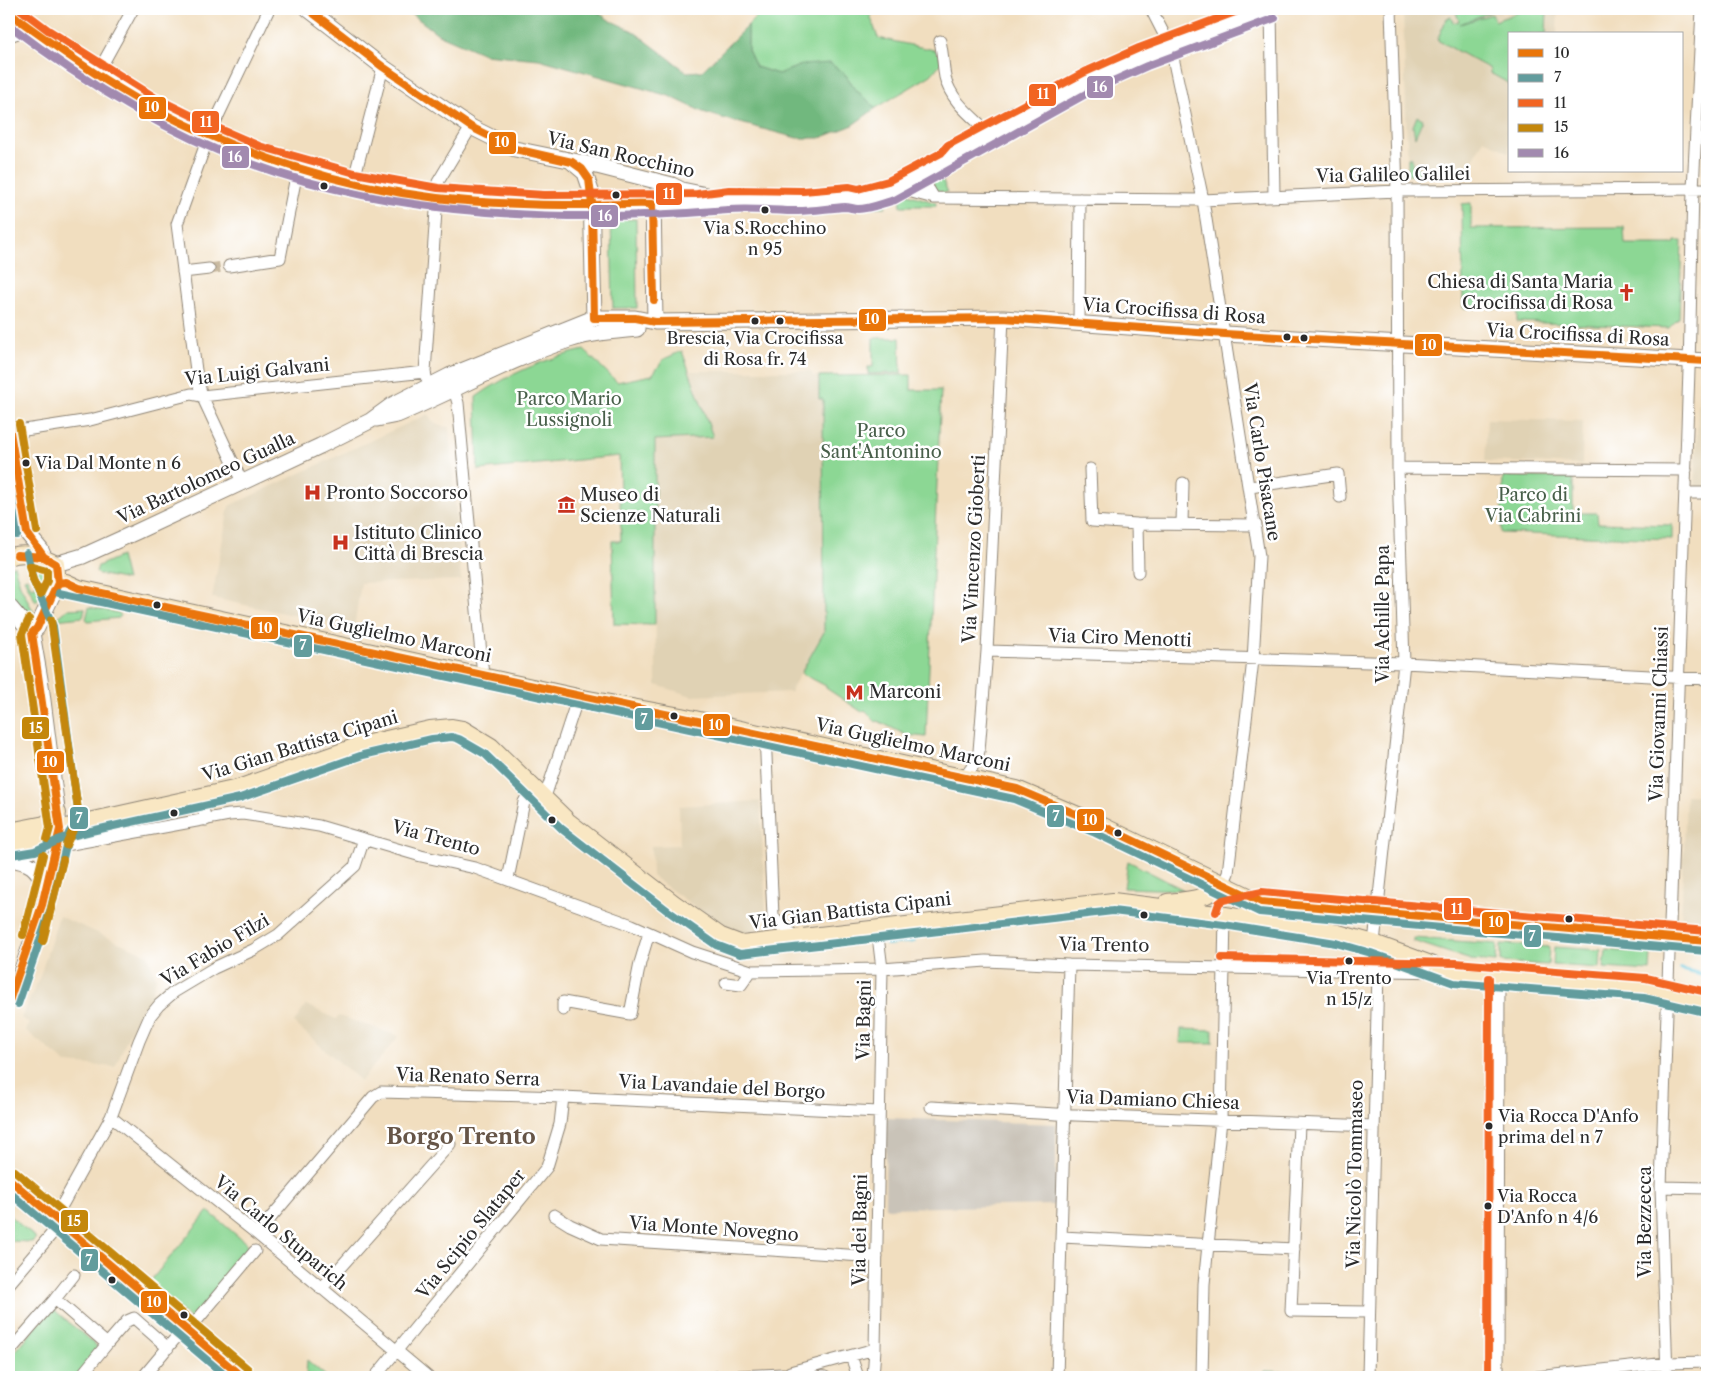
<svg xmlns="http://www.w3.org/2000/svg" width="1716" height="1386" font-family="'Libre Caslon Text',serif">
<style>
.built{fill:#e0d2b4}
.industrial{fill:#c9c3b8}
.green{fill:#8cd794;stroke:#5c8160}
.forest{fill:#71b87e;stroke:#4e7254}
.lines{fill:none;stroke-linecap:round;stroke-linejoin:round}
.stream{stroke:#58c0d4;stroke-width:4}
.minor-tunnel{stroke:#c9baa1;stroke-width:11;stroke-dasharray:11 5.5;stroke-linecap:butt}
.minor-casing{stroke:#8e8475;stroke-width:13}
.tertiary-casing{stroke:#8e8475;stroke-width:17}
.secondary-casing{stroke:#8e8475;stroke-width:18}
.minor{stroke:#fff;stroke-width:11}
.tertiary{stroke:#fff;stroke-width:15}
.secondary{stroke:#f9e7c3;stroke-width:16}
.bus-1-casing{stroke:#fff;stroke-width:11}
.bus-2-casing{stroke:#fff;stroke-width:11}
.bus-3-casing{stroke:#fff;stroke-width:11}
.bus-4-casing{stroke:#fff;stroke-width:11}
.bus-5-casing{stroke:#fff;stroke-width:11}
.bus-1{stroke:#ea7508;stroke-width:8}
.bus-2{stroke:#629c9d;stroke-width:8}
.bus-3{stroke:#f26522;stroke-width:8}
.bus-4{stroke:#c4870b;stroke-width:8}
.bus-5{stroke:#a28aaf;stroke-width:8}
.bus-dot{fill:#2b2b2b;stroke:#fff;stroke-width:2}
.labels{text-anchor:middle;stroke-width:5;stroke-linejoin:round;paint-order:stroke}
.bus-label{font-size:17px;fill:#2b2b2b;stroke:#fff}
.street-label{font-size:18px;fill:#2b2b2b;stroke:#fff}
.poi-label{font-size:18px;fill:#2b2b2b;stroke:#fff;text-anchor:start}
.park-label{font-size:18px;fill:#485f4a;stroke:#fff}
.district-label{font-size:22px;font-weight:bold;fill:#665547;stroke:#fff}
.line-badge{stroke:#fff;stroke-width:2}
.badge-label{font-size:14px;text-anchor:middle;font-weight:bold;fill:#fff}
</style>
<rect width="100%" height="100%" fill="#fff"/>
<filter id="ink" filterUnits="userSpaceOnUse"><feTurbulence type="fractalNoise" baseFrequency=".02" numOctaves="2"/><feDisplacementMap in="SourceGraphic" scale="10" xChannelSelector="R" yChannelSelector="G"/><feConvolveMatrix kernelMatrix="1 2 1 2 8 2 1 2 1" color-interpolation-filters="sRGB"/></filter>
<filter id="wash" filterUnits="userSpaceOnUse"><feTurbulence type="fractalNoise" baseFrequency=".0096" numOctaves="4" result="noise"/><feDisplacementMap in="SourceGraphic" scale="20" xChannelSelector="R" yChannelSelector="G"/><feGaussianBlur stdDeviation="1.12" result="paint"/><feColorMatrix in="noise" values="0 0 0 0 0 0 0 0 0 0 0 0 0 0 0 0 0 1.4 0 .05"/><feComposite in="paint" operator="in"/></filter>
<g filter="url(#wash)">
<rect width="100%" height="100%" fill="#f1debf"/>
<path class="built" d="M1403 9H1455L1459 22 1490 12 1489 9H1499L1502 14 1515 9H1558L1557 34H1510L1509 153 1484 139 1470 166V175H1408Z
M690 371H811L813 376H819V399H823L824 632 792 688V692L692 696 656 685 655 440 713 437Z
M1699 378H1707V487H1695Z
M428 414 432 421 441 426 449 427 461 580 361 583 354 628 212 598 229 506Z
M1487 419 1583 421 1582 465 1485 461Z
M1686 795 1707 796V928L1681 925Z
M760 801 766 913 756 930 738 934 727 930 652 876 651 846 680 845 679 806Z
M59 916 148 955 156 978 152 994 133 1025 115 1067 66 1063 25 1030 29 1024 21 1018 40 976Z
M306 1005 336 1019 339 1016 399 1036 361 1081 294 1023Z"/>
<path class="industrial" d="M886 1118 1056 1124V1205L885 1208Z"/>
<path class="green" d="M764 9H872L871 18 878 38 939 51 941 63 931 75 876 108 857 91 845 74 802 65 778 74 756 67 748 50V25Z
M1455 9H1489L1490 12 1460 24 1492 14 1495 21 1527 9H1547L1546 34H1510V84L1490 73V69L1437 40 1447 18 1451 17 1453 23 1459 21Z
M1417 116 1423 119 1415 137 1413 126Z
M1408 158H1412V168H1419V175H1408Z
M938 171 948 192C933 195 929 182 938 171Z
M908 194 936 203V206H901L900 195Z
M883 200 886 207H857V206Z
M1471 203V228L1624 227 1625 244H1674L1675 241H1682L1679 318 1669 328 1517 322V309L1463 308 1462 204Z
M636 219 637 308H613L611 220Z
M873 338H900L901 373 868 374V367H873Z
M584 350 617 382 652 375 664 359 682 351 713 437 655 440V625L614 624 612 541H621L619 456 478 470 476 397C508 374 546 358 584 350Z
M911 375V390H941L926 737 906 735 878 721 876 722 864 710 862 712 826 688V686L801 673 824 632 823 399H819V376Z
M1503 476 1573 478V513H1597L1598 523 1672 525V539L1501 533Z
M121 556 127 580 99 574 96 572 98 566Z
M31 562 42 565 49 575 48 585 36 602 24 579 27 578 31 587 36 586 34 573 24 564Z
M14 565 20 585 36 617 34 627 28 614 9 596V569Z
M89 607 119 613 121 616 119 618 88 621 86 619Z
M85 608 83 617 55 620 68 609Z
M1128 861 1184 890 1124 888Z
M1413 938 1497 944 1496 962 1471 960 1413 941Z
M1501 944 1549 947 1548 965 1501 962Z
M1554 947 1601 950 1600 968 1553 965Z
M1606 950 1651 953 1650 971 1604 968Z
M1181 1029 1213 1030V1043H1180Z
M208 1211 253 1249 193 1321 148 1284Z
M9 1215 36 1238 32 1242 9 1241Z
M52 1308 100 1349 76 1377H9V1359Z
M307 1360 327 1377H306Z
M1265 1371 1347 1374V1377H1264Z"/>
<path class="forest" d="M405 9H593L609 20 633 31 687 72 702 71 748 25V50L756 67 778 74 802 65 830 63 845 74 857 91 876 108 851 126 820 138H797L729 120 703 112 669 96 539 59 484 54 438 34Z"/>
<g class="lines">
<path class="stream" d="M887 944 914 941
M1680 969 1703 975"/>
</g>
</g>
<g filter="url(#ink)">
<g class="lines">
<path class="minor-tunnel" d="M209 269 229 266"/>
<defs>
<path id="minor" d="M1151 9 1171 48 1203 200 1259 556 1253 660 1228 873 1223 885
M1271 9 1274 196
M940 41C943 53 943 65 945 77 950 99 969 114 984 128L1014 111 1020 110 1023 116
M97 74 133 9
M925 173 928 188 934 198
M353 183 383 67
M892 190 908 191 934 198 1203 200 1397 191 1707 189
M229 266 280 258 298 166
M183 272 209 269
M1079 324 1080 199
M426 377 425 372 438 182 471 127
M452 383 458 403 483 676
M9 444 25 430 90 420 191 394 202 396 425 372
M1398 468 1686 470
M1090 469 1092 521 1137 524 1256 525
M242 482 202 396 197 378 177 224 209 135 269 9
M1250 487 1338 474 1340 497
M1685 493H1707
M1137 524 1138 572
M1182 524 1183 483
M987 651 1404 663 1707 679
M765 733 773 916 783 929 799 937
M965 777 975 763 979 751 987 651 1003 318
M200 798 206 820
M544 800 578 697
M55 847 229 815 243 814 319 826 421 856 475 868 632 925 692 952 751 971 882 969 986 961 1069 965 1444 972
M508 879 524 802 532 788
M1374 943 1404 663 1398 468 1397 191 1391 9
M726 983 741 985 751 971
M9 1001 42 905 57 840
M563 1010V1002L630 1014 640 963 649 933
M931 1107 1075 1115 1374 1126
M111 1117 257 1234 428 1377
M1299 1124 1291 1311 1369 1312
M9 1179 242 1377
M1661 1187 1707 1188
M554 1215 570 1225 601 1239 877 1257
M55 1218 111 1117 139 1041 150 1016 159 1005 174 992 214 968 253 950 278 935 355 866 364 839
M257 1234 373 1097 381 1092 563 1097 879 1112
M1062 1237 1294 1249
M9 1284 61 1223
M321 1289 450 1144
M55 1299 74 1275
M188 1331 255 1251
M107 1344 127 1321 134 1318 168 1348
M9 1352 55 1299 107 1344 80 1377
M851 1356 858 1377
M790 1372 875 1349
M143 1377 184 1328
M375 1377 547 1167 560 1124 563 1097
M717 1377 782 1374 825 1377
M873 1377 875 1349 882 969 877 928
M1057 1377 1069 965
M1202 1377 1204 1284 1221 1120 1225 915
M1368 1377 1378 971
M1498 1377 1499 978
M1537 1377 1667 1363 1707 1362
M1667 1377 1661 1187 1689 370 1693 189 1702 9"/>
<path id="tertiary" d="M308 9 383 67 471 127 515 149 593 165 672 185 682 190 721 198
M9 13 42 38 149 106 209 135 256 155 353 183 437 198 544 205 698 204 729 200 803 201 849 197 858 199 892 190 947 161 953 154
M9 34 18 31H33
M944 155 953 154 1089 81 1143 57 1271 9
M572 162 585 173 591 191 594 318
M653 196 655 322
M377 419 397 415C454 391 510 359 569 340 591 333 614 331 637 329
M9 426 27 533 41 550 44 557
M56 564 83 556 136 532 320 446 370 421 392 405 449 376 594 318H635L655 322 1003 318 1225 334 1707 361
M9 606 32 633
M32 633 41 685 59 825
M32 633 37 628 58 583
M9 859C32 862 35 867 47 886"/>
<path id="secondary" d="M9 557C24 551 42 556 56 564L58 583 66 582 79 588 578 697 681 716 1017 789 1097 823 1261 902 1707 941
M9 831 45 824 58 813
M9 845 33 841 60 829 89 821 238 788 360 745 430 729 452 727 463 729 491 746 568 821 674 903 721 936 742 944 1113 901 1225 915 1338 933 1374 943 1455 973 1475 976 1645 988 1707 1002
M1167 902C1187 900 1208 899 1223 885"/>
</defs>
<use href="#minor" class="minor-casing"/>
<use href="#tertiary" class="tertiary-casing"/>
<use href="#secondary" class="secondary-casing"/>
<use href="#minor" class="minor"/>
<use href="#tertiary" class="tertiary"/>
<use href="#secondary" class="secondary"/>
<defs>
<path id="bus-1" d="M308 9 383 67 471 127 515 149 572 162 582 169 589 179 592 205 594 318
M9 13C55 46 101 80 151 107 239 154 338 186 437 198 487 204 538 205 588 205 609 205 631 203 652 204
M652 204 654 300
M594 318H635L655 322 1003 318 1225 334 1707 361
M9 426 27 533 44 557
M58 583 66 582 79 588 188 612 1017 789 1097 823 1261 902 1707 941
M9 1001 42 905 60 829 32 633 37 628 58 583 56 564 44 557 17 555
M9 1179 242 1377"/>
<path id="bus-2" d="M9 485 17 535
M59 593 1014 799 1093 832 1259 912 1706 951
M11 855 35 851 63 838 91 831 240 798 363 755 432 739 452 737 459 739 485 754 562 829 668 911 716 945 740 954 1113 911 1224 925 1336 943 1371 953 1454 983 1644 998 1705 1012
M18 1004 51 908 69 833 79 818 53 626 33 580 27 553
M9 1192 227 1377"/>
<path id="bus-3" d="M20 9 48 30 154 97 213 126 259 146 355 173 438 188 544 195 697 194 729 190 803 191 849 187 858 189 888 181 941 153 948 145 1085 72 1139 48 1243 9
M1216 912 1219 903 1223 900 1262 892 1707 931
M1222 958 1456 963 1646 978 1707 992
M1488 1377 1489 978"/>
<path id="bus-4" d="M19 424 37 531
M29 566 47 571V581L40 595 33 580Z
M29 619 22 634 50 828 47 839
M51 620 79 817 66 845
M23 935 43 855
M43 941 63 860
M15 1171 248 1369"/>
<path id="bus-5" d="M9 25C82 81 165 132 252 164 398 218 574 223 728 210 751 208 775 211 798 211 813 211 829 208 845 207 849 207 854 209 858 209 870 209 883 203 895 200L1093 90 1147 66 1275 18"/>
</defs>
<use href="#bus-1" class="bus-1-casing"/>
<use href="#bus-2" class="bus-2-casing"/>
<use href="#bus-3" class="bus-3-casing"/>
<use href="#bus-4" class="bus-4-casing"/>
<use href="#bus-5" class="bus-5-casing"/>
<use href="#bus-1" class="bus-1"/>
<use href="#bus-2" class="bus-2"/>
<use href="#bus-3" class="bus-3"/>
<use href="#bus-4" class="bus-4"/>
<use href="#bus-5" class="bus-5"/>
</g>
</g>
<defs>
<symbol id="church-bare" viewBox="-9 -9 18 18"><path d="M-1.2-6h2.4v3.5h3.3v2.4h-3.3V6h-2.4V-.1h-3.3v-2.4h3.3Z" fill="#c8321e" stroke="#fff" stroke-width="2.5" paint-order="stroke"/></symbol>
<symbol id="hospital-bare" viewBox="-9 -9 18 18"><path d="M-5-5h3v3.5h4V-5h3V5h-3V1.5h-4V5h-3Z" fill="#c8321e" stroke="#fff" stroke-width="2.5" paint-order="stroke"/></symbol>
<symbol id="museum-bare" viewBox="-9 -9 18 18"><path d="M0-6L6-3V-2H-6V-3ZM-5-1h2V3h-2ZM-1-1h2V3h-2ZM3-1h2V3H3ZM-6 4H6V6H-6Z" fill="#c8321e" stroke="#fff" stroke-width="2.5" paint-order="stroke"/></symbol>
<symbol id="metro-bare" viewBox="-9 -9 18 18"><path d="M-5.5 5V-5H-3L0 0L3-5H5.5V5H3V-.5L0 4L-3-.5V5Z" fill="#c8321e" stroke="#fff" stroke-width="2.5" paint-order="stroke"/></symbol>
</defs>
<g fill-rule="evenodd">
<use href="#church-bare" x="1614" y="280" width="25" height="25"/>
<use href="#hospital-bare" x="300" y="480" width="25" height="25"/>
<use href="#museum-bare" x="554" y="492" width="25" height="25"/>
<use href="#hospital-bare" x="328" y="530" width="25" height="25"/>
<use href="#metro-bare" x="842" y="680" width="25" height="25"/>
</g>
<g class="bus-dot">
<circle cx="324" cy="186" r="4.5"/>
<circle cx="616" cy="195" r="4.5"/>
<circle cx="765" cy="210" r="4.5"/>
<circle cx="755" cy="321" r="4.5"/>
<circle cx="780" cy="321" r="4.5"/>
<circle cx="1287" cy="337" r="4.5"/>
<circle cx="1304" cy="338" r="4.5"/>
<circle cx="26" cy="463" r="4.5"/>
<circle cx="157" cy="605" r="4.5"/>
<circle cx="674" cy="716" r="4.5"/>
<circle cx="174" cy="813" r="4.5"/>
<circle cx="552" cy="820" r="4.5"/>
<circle cx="1118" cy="833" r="4.5"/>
<circle cx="1144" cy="915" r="4.5"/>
<circle cx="1569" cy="919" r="4.5"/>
<circle cx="1349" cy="961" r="4.5"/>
<circle cx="1489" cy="1126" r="4.5"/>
<circle cx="1488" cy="1206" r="4.5"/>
<circle cx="112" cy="1280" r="4.5"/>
<circle cx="184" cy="1315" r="4.5"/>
</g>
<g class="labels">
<g class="bus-label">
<text x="765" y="234">Via S.Rocchino<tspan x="765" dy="21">n 95</tspan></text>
<text x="755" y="344">Brescia, Via Crocifissa<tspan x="755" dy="21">di Rosa fr. 74</tspan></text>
<text x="35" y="469" text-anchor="start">Via Dal Monte n 6</text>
<text x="1349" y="984">Via Trento<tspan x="1349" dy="21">n 15/z</tspan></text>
<text x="1498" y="1122" text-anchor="start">Via Rocca D'Anfo<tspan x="1498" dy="21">prima del n 7</tspan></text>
<text x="1497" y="1202" text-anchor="start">Via Rocca<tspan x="1497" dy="21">D'Anfo n 4/6</tspan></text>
</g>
<g class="street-label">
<text transform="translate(621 155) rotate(13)" y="6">Via San Rocchino</text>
<text transform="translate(1393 175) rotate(-1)" y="6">Via Galileo Galilei</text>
<text transform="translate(1174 311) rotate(4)" y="6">Via Crocifissa di Rosa</text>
<text transform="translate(1578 335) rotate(3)" y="6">Via Crocifissa di Rosa</text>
<text transform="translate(257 372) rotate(-6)" y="6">Via Luigi Galvani</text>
<text transform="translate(1262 462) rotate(81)" y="6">Via Carlo Pisacane</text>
<text transform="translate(206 478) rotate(-25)" y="6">Via Bartolomeo Gualla</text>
<text transform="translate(974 549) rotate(-87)" y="6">Via Vincenzo Gioberti</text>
<text transform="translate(1383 614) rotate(-90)" y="6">Via Achille Papa</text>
<text transform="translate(394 636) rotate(12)" y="6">Via Guglielmo Marconi</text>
<text transform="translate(1120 638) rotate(2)" y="6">Via Ciro Menotti</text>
<text transform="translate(1659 714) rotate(-88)" y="6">Via Giovanni Chiassi</text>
<text transform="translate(913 745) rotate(12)" y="6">Via Guglielmo Marconi</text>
<text transform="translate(300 746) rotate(-17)" y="6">Via Gian Battista Cipani</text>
<text transform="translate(436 838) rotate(15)" y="6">Via Trento</text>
<text transform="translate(850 911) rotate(-7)" y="6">Via Gian Battista Cipani</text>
<text transform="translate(1104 945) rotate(1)" y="6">Via Trento</text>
<text transform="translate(215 950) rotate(-31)" y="6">Via Fabio Filzi</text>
<text transform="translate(864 1020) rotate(-89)" y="6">Via Bagni</text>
<text transform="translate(468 1077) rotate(2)" y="6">Via Renato Serra</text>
<text transform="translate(722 1087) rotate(3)" y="6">Via Lavandaie del Borgo</text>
<text transform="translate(1153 1100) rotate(2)" y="6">Via Damiano Chiesa</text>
<text transform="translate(1355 1174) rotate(-89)" y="6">Via Nicolò Tommaseo</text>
<text transform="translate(1645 1222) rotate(-90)" y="6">Via Bezzecca</text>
<text transform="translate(714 1229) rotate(4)" y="6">Via Monte Novegno</text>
<text transform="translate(860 1230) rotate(-89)" y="6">Via dei Bagni</text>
<text transform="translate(281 1233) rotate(40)" y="6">Via Carlo Stuparich</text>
<text transform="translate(471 1234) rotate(-51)" y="6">Via Scipio Slataper</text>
</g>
<g class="poi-label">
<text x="1613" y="288" text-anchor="end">Chiesa di Santa Maria<tspan x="1613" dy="21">Crocifissa di Rosa</tspan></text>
<text x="326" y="499">Pronto Soccorso</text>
<text x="580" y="501">Museo di<tspan x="580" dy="21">Scienze Naturali</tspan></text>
<text x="354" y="539">Istituto Clinico<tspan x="354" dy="21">Città di Brescia</tspan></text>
<text x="869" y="698">Marconi</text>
</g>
<g class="park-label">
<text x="569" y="405">Parco Mario<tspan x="569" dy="21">Lussignoli</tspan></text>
<text x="881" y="437">Parco<tspan x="881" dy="21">Sant'Antonino</tspan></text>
<text x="1533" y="501">Parco di<tspan x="1533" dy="21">Via Cabrini</tspan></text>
</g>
<g class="district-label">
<text x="461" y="1144">Borgo Trento</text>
</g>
</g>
<g class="line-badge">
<rect x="1086" y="75" width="28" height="24" rx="5" fill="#a28aaf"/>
<rect x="1028" y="83" width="29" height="24" rx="5" fill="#f26522"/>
<rect x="138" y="96" width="29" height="24" rx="5" fill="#ea7508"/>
<rect x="191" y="110" width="29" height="24" rx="5" fill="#f26522"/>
<rect x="488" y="131" width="29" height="24" rx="5" fill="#ea7508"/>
<rect x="221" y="145" width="29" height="24" rx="5" fill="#a28aaf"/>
<rect x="655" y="182" width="28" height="24" rx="5" fill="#f26522"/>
<rect x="590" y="204" width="29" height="24" rx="5" fill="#a28aaf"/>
<rect x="858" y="308" width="29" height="24" rx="5" fill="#ea7508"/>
<rect x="1414" y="333" width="29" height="24" rx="5" fill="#ea7508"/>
<rect x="250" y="616" width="29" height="24" rx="5" fill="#ea7508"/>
<rect x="293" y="634" width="20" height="24" rx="5" fill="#629c9d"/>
<rect x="634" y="707" width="20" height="24" rx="5" fill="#629c9d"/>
<rect x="702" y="713" width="29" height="24" rx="5" fill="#ea7508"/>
<rect x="21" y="716" width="29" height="24" rx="5" fill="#c4870b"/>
<rect x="36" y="750" width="29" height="24" rx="5" fill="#ea7508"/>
<rect x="1046" y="804" width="19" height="24" rx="5" fill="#629c9d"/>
<rect x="69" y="806" width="20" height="24" rx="5" fill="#629c9d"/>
<rect x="1076" y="808" width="29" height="24" rx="5" fill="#ea7508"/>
<rect x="1443" y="897" width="29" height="24" rx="5" fill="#f26522"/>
<rect x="1481" y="911" width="29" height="24" rx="5" fill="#ea7508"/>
<rect x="1523" y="924" width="19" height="24" rx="5" fill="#629c9d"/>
<rect x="60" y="1209" width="29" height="24" rx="5" fill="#c4870b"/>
<rect x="80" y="1248" width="19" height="24" rx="5" fill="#629c9d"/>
<rect x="140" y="1290" width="28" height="24" rx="5" fill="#ea7508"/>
</g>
<g class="badge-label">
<text x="1100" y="92">16</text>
<text x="1043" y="99">11</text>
<text x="152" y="112">10</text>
<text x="206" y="127">11</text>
<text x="502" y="147">10</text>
<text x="235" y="162">16</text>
<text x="669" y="199">11</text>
<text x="605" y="221">16</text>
<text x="872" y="324">10</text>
<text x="1429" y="350">10</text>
<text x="265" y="633">10</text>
<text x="303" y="650">7</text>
<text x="644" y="724">7</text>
<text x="716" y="730">10</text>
<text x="36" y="733">15</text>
<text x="50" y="767">10</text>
<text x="1056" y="821">7</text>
<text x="79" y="823">7</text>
<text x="1090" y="825">10</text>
<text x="1457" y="914">11</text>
<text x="1496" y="927">10</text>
<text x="1532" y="941">7</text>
<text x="74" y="1226">15</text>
<text x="89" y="1265">7</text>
<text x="154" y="1307">10</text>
</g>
<rect width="1716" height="1386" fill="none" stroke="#fff" stroke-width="30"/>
<rect x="1508" y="32" width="175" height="140" fill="#ffffff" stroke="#aaaaaa"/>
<rect x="1518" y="49" width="25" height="8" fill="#ea7508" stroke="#aaaaaa"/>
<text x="1554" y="58" font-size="15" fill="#2b2b2b">10</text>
<rect x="1518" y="74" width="25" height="8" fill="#629c9d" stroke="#aaaaaa"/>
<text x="1554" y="82" font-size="15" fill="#2b2b2b">7</text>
<rect x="1518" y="99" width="25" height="8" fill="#f26522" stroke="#aaaaaa"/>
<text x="1554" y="108" font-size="15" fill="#2b2b2b">11</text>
<rect x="1518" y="124" width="25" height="8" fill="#c4870b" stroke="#aaaaaa"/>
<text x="1554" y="132" font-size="15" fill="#2b2b2b">15</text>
<rect x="1518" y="149" width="25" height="8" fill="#a28aaf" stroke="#aaaaaa"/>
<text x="1554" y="158" font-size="15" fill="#2b2b2b">16</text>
</svg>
